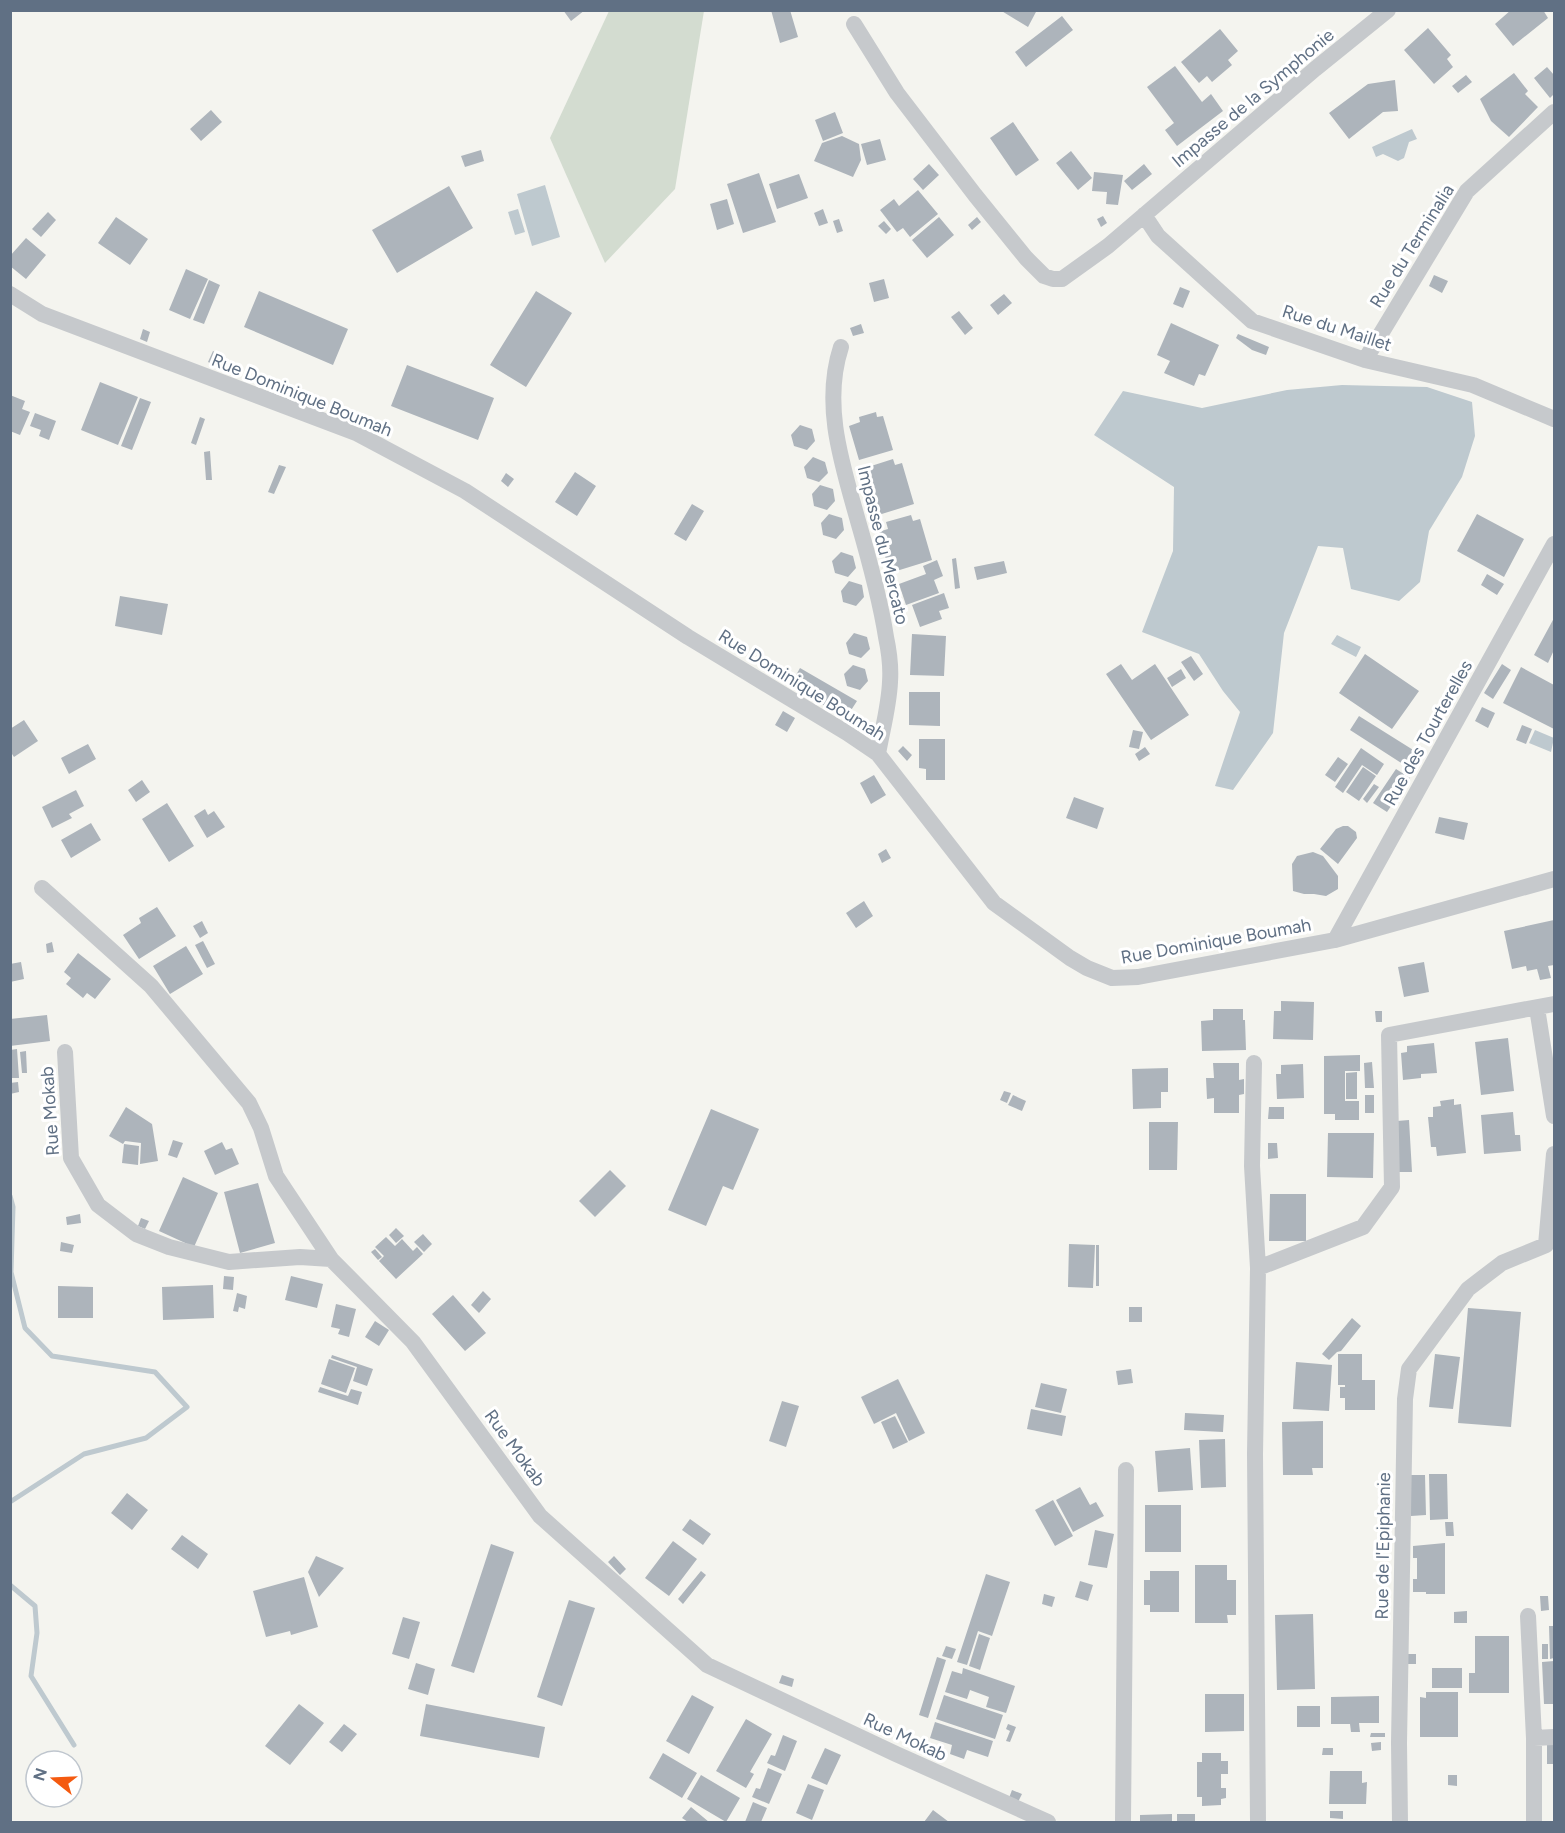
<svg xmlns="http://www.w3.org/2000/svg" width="1565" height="1833" font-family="Figtree,sans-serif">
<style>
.green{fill:#d3dcd0}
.water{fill:#bec9cf}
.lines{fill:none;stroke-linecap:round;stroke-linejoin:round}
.stream{stroke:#bec9cf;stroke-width:5}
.building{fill:#adb4bb}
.street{stroke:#c6c9cc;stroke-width:16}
.labels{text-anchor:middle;stroke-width:6;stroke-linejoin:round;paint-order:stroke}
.street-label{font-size:18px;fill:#607084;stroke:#fff}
</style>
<rect width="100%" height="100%" fill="#f4f4ef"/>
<path class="green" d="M609 11H704L675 189 605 263 550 138Z"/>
<path class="water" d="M1412 129 1417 139 1409 142 1404 158 1398 161 1383 154 1376 157 1372 147Z
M545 185 560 237 532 246 517 194Z
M518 209 525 232 515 235 508 212Z
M1342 385 1427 387 1472 402 1475 436 1462 477 1429 531 1420 582 1399 601 1351 589 1343 548 1318 546 1284 633 1273 733 1233 790 1215 786 1240 712 1223 691 1199 654 1142 632 1173 551 1174 487 1094 435 1123 391 1202 408 1287 390Z
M1337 635 1361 647 1356 657 1331 644Z
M1535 730 1554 738 1551 752 1529 743Z"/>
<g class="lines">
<path class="stream" d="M10 1196 13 1207 11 1272 25 1328 52 1356 155 1372 187 1407 146 1438 84 1454 10 1502
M10 1585 35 1606 37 1633 31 1676 74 1745"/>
</g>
<path class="building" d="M563 10H585L571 21Z
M771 10H790L798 37 780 43Z
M1000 10H1037L1028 27Z
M1511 10H1543L1548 18 1513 46 1495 24Z
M1062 16 1073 30 1026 67 1015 52Z
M1428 28 1451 55 1447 59 1453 67 1434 84 1404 50Z
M1220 29 1238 51 1228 60 1232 65 1212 82 1207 76 1199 83 1181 62Z
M1175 66 1202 102 1211 94 1223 111 1177 146 1165 130 1174 123 1147 87Z
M1547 67 1554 75V94L1550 98 1534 78Z
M1514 73 1528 91 1525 94 1538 107 1509 137 1491 121 1480 99Z
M1466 75 1472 82 1458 93 1452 86Z
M1395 80 1398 111 1383 112 1349 139 1329 113 1368 84Z
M211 110 222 122 201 141 190 129Z
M835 112 843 133 823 141 815 120Z
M1013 122 1039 160 1016 176 990 138Z
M842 136 859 144 861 160 853 177 814 161 822 143Z
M880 139 886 160 867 165 861 144Z
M481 150 484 161 465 167 461 156Z
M1071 151 1092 178 1078 190 1056 163Z
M929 164 939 175 923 190 913 179Z
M1144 164 1152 174 1132 190 1124 181Z
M1094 172 1123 175 1118 205 1106 204 1107 192 1092 191Z
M759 173 776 222 743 233 727 184Z
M799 174 808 198 777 209 769 184Z
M449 186 473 228 397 273 372 230Z
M918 190 938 214 910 237 903 228 897 232 880 210 894 199 899 206Z
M727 199 734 224 717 230 710 204Z
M823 209 828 223 819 226 814 213Z
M48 212 56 220 41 237 32 229Z
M1103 216 1107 223 1101 227 1097 219Z
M116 217 148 239 130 265 98 243Z
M939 217 954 235 927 258 912 240Z
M977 217 981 222 972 230 968 225Z
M839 219 843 231 837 233 833 221Z
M884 221 891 229 886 234 878 226Z
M26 238 46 255 26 279 10 266V256Z
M186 269 208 279 190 319 169 310Z
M1434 275 1448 281 1442 293 1429 286Z
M884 279 889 298 874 302 869 283Z
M209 280 220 285 204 324 193 320Z
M1180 287 1190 291 1183 308 1173 304Z
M259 291 348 329 333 365 244 327Z
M536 291 572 313 526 387 490 365Z
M1004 294 1012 303 998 315 990 305Z
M959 311 973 328 965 335 951 317Z
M1171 323 1219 345 1205 376 1199 374 1194 386 1164 373 1170 361 1157 355Z
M861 324 864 333 853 336 850 328Z
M143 329 150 332 147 342 140 339Z
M1238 334 1269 347 1266 355 1252 350 1236 338Z
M213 351 220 355 216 366 208 362Z
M407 365 494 398 478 440 391 406Z
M100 382 138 397 118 445 81 430Z
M10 395 25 401 22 409 30 412 20 435 10 431Z
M140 398 151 402 132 450 121 446Z
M876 412 877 417 883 416 893 450 859 460 849 426 860 422 859 417Z
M35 413 56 421 49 440 39 436 41 430 30 426Z
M200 417 205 419 196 445 191 443Z
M800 425 812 429 815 441 807 450 794 446 791 435Z
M210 451 212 480H206L204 452Z
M813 457 825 462 828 473 819 482 807 478 804 467Z
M893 459 895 465 902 463 914 504 872 517 860 477 870 473 868 467Z
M279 465 286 467 274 494 268 492Z
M575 472 596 486 577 516 555 502Z
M506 473 514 479 508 487 501 481Z
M820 485 833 489 835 501 827 510 814 506 812 494Z
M692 504 704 511 686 541 674 534Z
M829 514 842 518 844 530 836 539 823 535 821 523Z
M1477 514 1524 539 1504 577 1457 551Z
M911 515 913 521 920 519 932 560 890 573 878 532 888 529 886 522Z
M841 552 853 556 856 568 848 577 835 573 832 561Z
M956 558 960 588 955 589 952 559Z
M937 560 943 576 934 580 939 593 906 605 899 584 926 574 923 566Z
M1004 561 1007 573 977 580 974 567Z
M1487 574 1504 584 1497 595 1481 585Z
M849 581 862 585 864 597 856 606 843 602 841 591Z
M944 593 949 608 939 611 942 619 920 627 912 605Z
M120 596 168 604 162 635 115 626Z
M1554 618V650L1548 663 1534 655Z
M854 633 867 637 870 649 861 658 849 654 846 643Z
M912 634 946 636 944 676 910 675Z
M1365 654 1419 691 1392 729 1339 693Z
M1191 656 1203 674 1194 681 1181 662Z
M1121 664 1132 680 1155 664 1189 715 1151 740 1106 674Z
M1502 664 1511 670 1493 699 1484 693Z
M853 665 865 669 868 681 860 690 847 686 844 674Z
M1521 667 1554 685V729L1503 703Z
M800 668 857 701 846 718 790 686Z
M1181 669 1186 678 1172 687 1167 678Z
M909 692H940V726L909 725Z
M1482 707 1495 713 1488 728 1475 721Z
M783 711 795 718 787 732 775 725Z
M1359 716 1418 753 1409 768 1350 730Z
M24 720 38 741 14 757 10 751V729Z
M1522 725 1532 729 1526 744 1516 740Z
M1133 730 1143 732 1139 749 1129 747Z
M919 739H945V780H926V769L919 768Z
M88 744 96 759 69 774 61 758Z
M903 746 912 755 907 761 898 751Z
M1145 747 1150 754 1139 761 1135 754Z
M1361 748 1384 764 1377 775 1362 765 1343 793 1335 787Z
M1338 757 1348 764 1335 782 1325 775Z
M1363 767 1376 776 1359 801 1346 792Z
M1396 769 1410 778 1387 812 1373 803Z
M874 775 886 795 871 804 860 783Z
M142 780 150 792 136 802 128 790Z
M1374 784 1379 787 1367 803 1363 799Z
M76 790 84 806 69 814 72 818 52 828 42 807Z
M1074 797 1104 808 1097 829 1066 818Z
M167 803 194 846 169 862 142 819Z
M205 809 208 815 214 811 225 827 207 838 194 816Z
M1439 817 1468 823 1464 840 1435 833Z
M91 823 101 840 71 858 61 840Z
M1343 826H1348L1356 832 1357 838 1338 864 1320 849 1336 829Z
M886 849 891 858 882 863 878 854Z
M1313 852 1323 856 1338 876V889L1326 896 1314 894H1304L1293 891 1292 864 1297 856Z
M864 901 873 916 856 928 846 913Z
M157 907 176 936 139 959 123 935 141 923 139 918Z
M1554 920V965L1548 966 1551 978 1540 980 1537 969 1527 971 1526 966 1512 969 1504 931Z
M202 921 208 933 200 938 193 926Z
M203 941 215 964 207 968 195 945Z
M52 942 54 952 47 953 46 944Z
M186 946 203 974 170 994 153 966Z
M78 953 111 979 95 999 87 993 83 998 66 984 71 978 64 972Z
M21 962 24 979 10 982V964Z
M1424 962 1429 992 1404 997 1398 967Z
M1281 1001 1314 1002 1313 1040 1273 1039 1274 1011H1281Z
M1213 1009H1243V1020H1245L1246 1050 1202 1051 1201 1021 1213 1020Z
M1375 1011H1382V1022H1376Z
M47 1015 50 1041 10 1046V1019Z
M1508 1038 1514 1091 1481 1095 1475 1042Z
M1434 1043 1437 1073 1421 1074V1078L1403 1080 1401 1053 1407 1052V1046Z
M17 1049 19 1078H10V1050Z
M26 1051 27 1073H22L20 1052Z
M1360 1055V1071H1345V1101H1359V1120H1335V1114H1324V1056Z
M1372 1062 1374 1088H1365L1364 1063Z
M1213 1063H1239V1080L1244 1079V1094L1239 1095V1113H1214V1098L1207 1099 1206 1078H1214Z
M1303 1064 1304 1098 1277 1099 1276 1074H1281V1065Z
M1168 1068V1092H1161V1108L1133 1109 1132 1069Z
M1357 1072V1099H1346V1073Z
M18 1082 19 1092 10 1094V1083Z
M1004 1091 1011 1093 1007 1103 1000 1100Z
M1013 1095 1026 1101 1022 1111 1008 1105Z
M1365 1095H1374V1113H1365Z
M1454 1099V1105L1461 1104 1466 1153 1437 1156 1436 1147H1431L1428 1117H1433V1107L1441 1106 1440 1101Z
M126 1107 152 1124 158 1161 140 1164 141 1143 125 1141 123 1144 109 1136Z
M1269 1107H1284V1119H1268Z
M711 1109 759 1129 733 1190 723 1186 706 1226 668 1210Z
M1513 1112 1515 1135H1520L1521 1151 1484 1154 1481 1115Z
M1409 1120 1412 1172H1399L1397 1121Z
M1149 1122H1178L1177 1170H1149Z
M1328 1133H1374L1373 1178 1327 1177Z
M173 1140 183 1143 177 1158 168 1155Z
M222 1142 226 1150 232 1148 239 1164 215 1175 204 1151Z
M1268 1143H1277L1278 1158 1268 1159Z
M124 1144 139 1146 138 1165 122 1163Z
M610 1170 626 1186 595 1217 579 1201Z
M183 1177 218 1193 194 1247 159 1231Z
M258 1183 275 1243 240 1253 224 1192Z
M1270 1194H1306V1241H1269Z
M80 1214 81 1223 67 1225 66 1217Z
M141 1218 149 1221 145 1229 138 1226Z
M396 1228 404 1236 396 1243 389 1235Z
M423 1234 432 1244 424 1252 414 1242Z
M386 1237 395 1246 402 1239 413 1251 417 1247 423 1254 396 1279 379 1261 384 1256 375 1247Z
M61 1242 74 1245 72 1253 60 1251Z
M1069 1244 1095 1245 1093 1288 1068 1287Z
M1096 1245H1099V1286H1096Z
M375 1249 382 1257 378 1260 371 1252Z
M224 1276 234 1277 233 1290 223 1289Z
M291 1276 323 1284 317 1308 285 1300Z
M213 1285 214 1318 163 1320 162 1287Z
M58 1286 93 1287V1318H58Z
M483 1291 491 1299 479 1313 471 1305Z
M237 1293 247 1296 245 1309 239 1307 238 1312 233 1311Z
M453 1295 486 1333 465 1351 432 1314Z
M336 1304 356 1309 349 1337 338 1334 340 1329 331 1327Z
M1129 1307H1142V1322H1129Z
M1468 1308 1521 1312 1511 1427 1458 1423Z
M1352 1318 1361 1326 1341 1351 1337 1352 1329 1360 1322 1354Z
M375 1321 389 1330 379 1346 365 1337Z
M1338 1354H1362V1380H1375V1410H1345V1398H1340V1387H1345V1385H1338Z
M1435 1354 1460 1357 1453 1409 1429 1407Z
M332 1355 373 1369 367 1386 353 1381 357 1367 331 1358Z
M329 1359 355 1368 346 1393 321 1384Z
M1296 1362 1332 1365 1329 1411 1293 1409Z
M1131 1369 1133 1383 1118 1385 1116 1371Z
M898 1379 925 1433 909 1441 896 1413 874 1424 861 1397Z
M1041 1383 1067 1389 1061 1413 1035 1407Z
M320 1387 348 1396 351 1389 362 1392 358 1405 318 1392Z
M782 1401 799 1406 786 1447 769 1441Z
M1031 1409 1066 1416 1062 1436 1027 1429Z
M1185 1413 1224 1415 1223 1432 1184 1430Z
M895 1416 908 1442 893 1449 881 1422Z
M1323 1421V1468H1312L1313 1475H1283L1282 1422Z
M1225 1439 1226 1487 1201 1488 1199 1440Z
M1190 1448 1193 1490 1158 1492 1155 1451Z
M1429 1474H1447L1448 1519 1430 1520Z
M1410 1475H1425L1426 1515 1411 1516Z
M1080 1487 1090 1505 1096 1502 1104 1516 1073 1532 1056 1500Z
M127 1493 148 1510 132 1530 111 1513Z
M1053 1500 1073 1536 1055 1546 1035 1510Z
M1145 1505H1181V1552H1145Z
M690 1519 711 1534 703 1545 682 1530Z
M1445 1522H1453L1454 1536H1446Z
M1095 1530 1114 1534 1107 1568 1088 1565Z
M182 1535 208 1554 198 1569 171 1549Z
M673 1541 697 1559 669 1596 645 1578Z
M1445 1543V1594H1426V1592H1413V1579H1417V1558H1413V1546Z
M491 1544 514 1552 474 1673 451 1666Z
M316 1556 344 1568 319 1597 308 1572Z
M614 1556 626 1569 620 1575 608 1562Z
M1195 1565H1227V1580H1236V1615H1227L1228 1623H1195Z
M701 1571 706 1575 683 1604 678 1599Z
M1150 1571H1179V1612H1150V1605H1144V1580H1150Z
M986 1574 1010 1582 992 1636 978 1631 967 1665 957 1662Z
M304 1577 318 1627 291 1635 290 1631 266 1637 253 1591Z
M1080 1581 1093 1585 1088 1601 1075 1597Z
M1044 1594 1055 1597 1052 1607 1042 1604Z
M1540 1596H1548L1549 1610 1541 1611Z
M569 1600 595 1608 562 1706 537 1697Z
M1467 1611V1623H1454V1612Z
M1313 1614 1315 1689 1277 1690 1275 1615Z
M403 1617 420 1622 409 1659 392 1654Z
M1549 1626H1554V1658L1550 1659Z
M979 1634 990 1638 980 1670 969 1666Z
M1475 1636H1509V1693H1469V1673H1475Z
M1542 1644H1548V1659H1542Z
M946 1646 956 1649 952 1659 942 1656Z
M1406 1654H1416V1664H1406Z
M937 1657 946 1660 928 1718 919 1715Z
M1554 1661V1704H1544L1542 1662Z
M416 1663 435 1669 428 1695 408 1689Z
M963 1668 1015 1686 1006 1713 986 1707 989 1697 970 1690 967 1699 945 1692 952 1671 962 1674Z
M1432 1668H1462V1688H1432Z
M782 1675 794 1679 792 1687 779 1683Z
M1426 1692H1458V1737H1420V1697L1426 1698Z
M1205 1694H1244V1731L1205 1732Z
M692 1695 714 1707 689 1754 666 1741Z
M944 1695 1003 1715 995 1739 936 1719Z
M1379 1696V1723H1359L1360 1732H1351L1350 1724H1331V1697Z
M299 1704 324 1723 290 1765 265 1746Z
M426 1704 545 1727 539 1758 420 1736Z
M1297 1706H1320V1727H1297Z
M746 1719 772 1734 750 1772 754 1774 746 1788 716 1771Z
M935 1722 993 1741 988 1757 967 1750 964 1759 950 1754 952 1745 930 1738Z
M344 1724 357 1734 342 1752 329 1742Z
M1008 1724 1016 1727 1010 1742 1006 1741 1010 1731 1006 1729Z
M1371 1733H1385V1737H1370Z
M783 1735 797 1741 785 1771 767 1763 771 1755 775 1756Z
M1381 1742V1750L1372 1751 1371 1743Z
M1547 1745H1554V1764H1547Z
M825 1748 841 1755 827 1785 811 1778Z
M1323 1748H1333V1755H1322Z
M663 1753 697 1773 682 1798 649 1778Z
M1202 1753H1221V1761H1228V1774H1221V1788H1226V1798L1221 1799V1805L1202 1806V1797H1197V1762H1202Z
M768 1768 782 1774 769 1804 752 1797 756 1788 760 1789Z
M1330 1771H1362V1783L1367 1782 1366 1804H1329Z
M701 1775 740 1798 726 1822 687 1799Z
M1448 1775H1457V1786L1448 1785Z
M808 1784 824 1790 812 1820 796 1813Z
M1012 1790 1022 1794 1018 1802 1009 1798Z
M753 1802 767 1808 761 1822H745Z
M691 1807 709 1822H688L682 1818Z
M933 1810 949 1822H924Z
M1330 1811H1343V1819L1330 1818Z
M1172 1814V1822H1140V1815Z
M1177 1814H1195V1822H1177Z"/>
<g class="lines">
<path class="street" d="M854 24 897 93 975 195 1026 258 1044 276 1053 279H1062L1108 246 1315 69 1388 10
M1144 215 1158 236 1252 321 1365 360 1473 385 1554 419
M10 294 42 314 356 433 465 491 688 637 847 733 878 754 994 903 1070 958 1087 968 1112 978 1138 977 1335 940 1554 879
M841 347C822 405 842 464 858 521 869 559 880 598 886 637 889 651 891 668 890 682 889 706 882 731 878 754
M1365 360 1467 191 1554 112
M42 888 151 986 249 1103 261 1128 276 1176 331 1259
M1335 940 1554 544
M1537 1008 1554 1116
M65 1052 71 1158 98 1205 136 1234 169 1247 229 1262 300 1257 331 1259 413 1342 540 1516 707 1665 896 1754 1048 1822
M1254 1063 1252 1166 1258 1268 1255 1454 1258 1822
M1258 1268 1363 1227 1392 1187 1389 1035 1554 1004
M1528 1616 1534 1738V1822
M1534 1738 1554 1737
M1123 1822 1126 1470
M1400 1822 1399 1743 1405 1399 1409 1369 1468 1289 1502 1263 1546 1245 1554 1154"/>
</g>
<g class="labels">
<g class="street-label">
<text transform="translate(1253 98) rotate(-40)" y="6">Impasse de la Symphonie</text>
<text transform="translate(1412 246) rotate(-58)" y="6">Rue du Terminalia</text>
<text transform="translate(1337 328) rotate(18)" y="6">Rue du Maillet</text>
<text transform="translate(302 395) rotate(22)" y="6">Rue Dominique Boumah</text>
<text transform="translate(883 545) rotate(76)" y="6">Impasse du Mercato</text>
<text transform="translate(802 685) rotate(32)" y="6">Rue Dominique Boumah</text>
<text transform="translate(1428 733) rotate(-61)" y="6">Rue des Tourterelles</text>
<text transform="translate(1216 941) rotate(-10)" y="6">Rue Dominique Boumah</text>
<text transform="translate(50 1111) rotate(-94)" y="6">Rue Mokab</text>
<text transform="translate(515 1448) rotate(54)" y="6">Rue Mokab</text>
<text transform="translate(1383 1546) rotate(-89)" y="6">Rue de l'Epiphanie</text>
<text transform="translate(905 1737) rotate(25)" y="6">Rue Mokab</text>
</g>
</g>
<rect width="1565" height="1833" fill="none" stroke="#607084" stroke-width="24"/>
<g transform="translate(54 1779) rotate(288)"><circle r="28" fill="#ffffff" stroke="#bfc6ce" stroke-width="1.5"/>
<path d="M0-4.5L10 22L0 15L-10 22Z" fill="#f45a10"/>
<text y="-9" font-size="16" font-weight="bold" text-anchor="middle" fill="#607084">N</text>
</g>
</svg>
